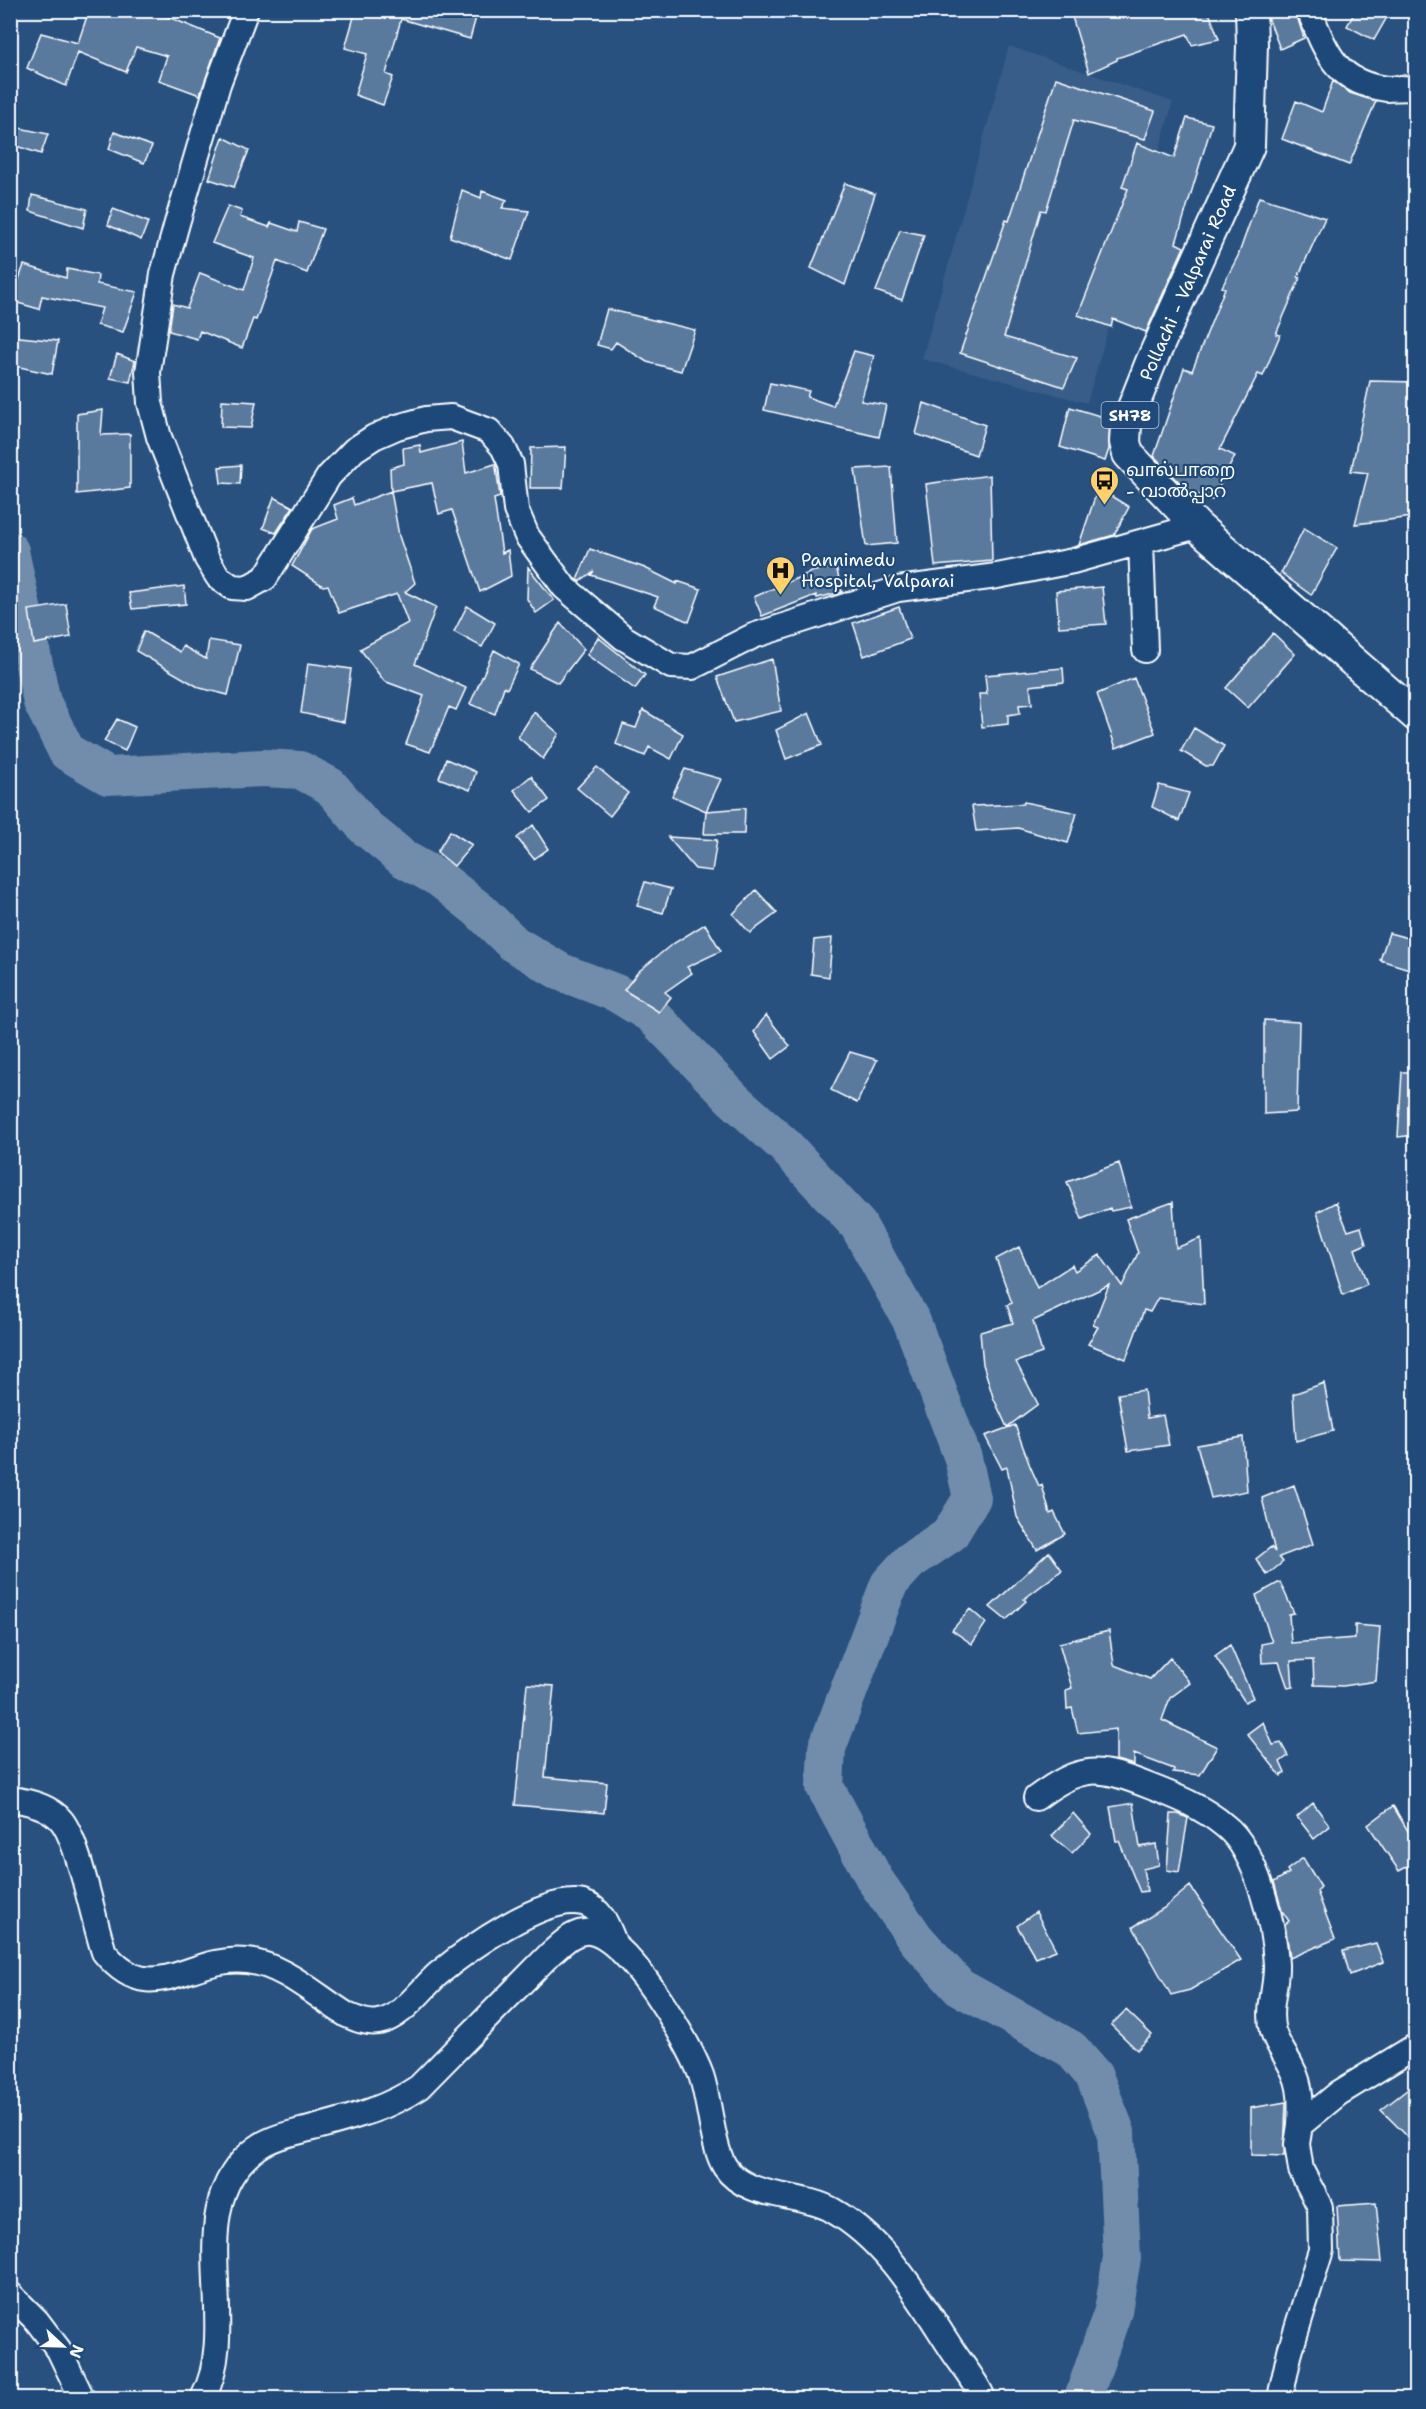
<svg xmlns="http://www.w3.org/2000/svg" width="1426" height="2409" font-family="'Shantell Sans','Noto Sans Malayalam','Noto Sans Tamil',sans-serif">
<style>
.built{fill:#375d88}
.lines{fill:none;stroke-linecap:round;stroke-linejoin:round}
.river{stroke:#718dab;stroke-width:38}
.building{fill:#5a7a9d;stroke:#fff;stroke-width:1.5}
.minor-casing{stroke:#fff;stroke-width:28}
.major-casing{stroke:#fff;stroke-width:34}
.minor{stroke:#1f4a7a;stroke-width:24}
.major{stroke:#1f4a7a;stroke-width:30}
.labels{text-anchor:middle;stroke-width:4.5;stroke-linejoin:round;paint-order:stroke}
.shield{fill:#1f4a7a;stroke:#bcc9d7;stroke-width:1.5}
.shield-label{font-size:16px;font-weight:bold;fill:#fff}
.street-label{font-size:18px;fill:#fff;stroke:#1f4a7a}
.poi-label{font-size:18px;fill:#fff;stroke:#1f4a7a;text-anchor:start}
</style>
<rect width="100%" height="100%" fill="#28517f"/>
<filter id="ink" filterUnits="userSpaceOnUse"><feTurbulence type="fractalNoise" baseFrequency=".0167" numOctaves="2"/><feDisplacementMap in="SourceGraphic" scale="12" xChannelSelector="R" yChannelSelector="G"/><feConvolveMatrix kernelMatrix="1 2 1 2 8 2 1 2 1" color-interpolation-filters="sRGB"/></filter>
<g filter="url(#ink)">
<path class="built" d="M1009 46 1173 102 1087 403 922 359Z"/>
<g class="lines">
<path class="river" d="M10 551 42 702 67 752 108 776 263 768 300 770 330 786 365 827 404 859 440 879 479 910 514 944 561 972 616 993 652 1015 733 1099 785 1146 858 1225 912 1322 963 1458 972 1498 950 1534 910 1561 889 1584 827 1748 825 1787 875 1880 916 1939 959 1987 1071 2049 1094 2076 1116 2132 1122 2258 1113 2311 1083 2398"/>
</g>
<path class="building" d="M89 10H163L161 14 220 38 200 95 159 80 167 56 136 47 126 72 78 52 66 86 27 68 41 33 78 43Z
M356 10H478L470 39 401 19 386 74 393 77 383 105 355 95 367 54 345 48Z
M1070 10H1208L1219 39 1192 45 1187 34 1117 58V60L1089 73Z
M1282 10H1295L1304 38 1280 49 1268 17Z
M1356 10H1391L1374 40 1347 26Z
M1056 78 1155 111 1145 139 1074 120 1046 211 1041 210 1004 337 1077 358 1064 387 960 353 1006 220 1009 221Z
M1333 81 1350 93 1376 101 1349 165 1282 139 1296 101 1322 112Z
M1187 118 1212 124 1176 243 1184 247 1146 332 1113 319 1111 327 1078 315 1128 189 1122 187 1137 143 1174 158Z
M10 126 48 134 41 154 10 144Z
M114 132 152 146 144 163 109 149Z
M223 137 249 150 234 187 209 179Z
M845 183 875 194 845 285 811 268Z
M462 190 481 198 482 191 507 200 502 208 529 211 512 260 450 237Z
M32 195 87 209 83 228 30 211Z
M1259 197 1325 218 1298 277 1300 278 1276 334 1280 335 1263 376 1258 374 1220 449 1235 456 1212 500 1187 490 1154 456 1184 368 1192 371 1225 288 1222 287 1238 256Z
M228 206 242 211 240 217 269 227 271 223 297 232 299 222 323 229 307 273 277 261 256 320 253 319 242 348 200 331 197 339 169 331 173 304 187 308 200 273 244 290 254 258 212 243Z
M113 209 148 222 141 240 108 225Z
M900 230 924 235 902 300 876 291Z
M24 265 66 278 67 269 98 275 97 284 137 292 123 332 97 325 102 308 42 296 39 309 11 301Z
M607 309 695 330 681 371 647 362 616 342 611 349 597 345Z
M10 336 58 341 52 374 10 365Z
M854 351 874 356 861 401 886 405 879 437 764 410 770 383 809 391 807 397 833 406Z
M117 354 135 361 130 382 110 378Z
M1370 381 1416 382 1413 517 1355 524 1368 473 1351 471Z
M222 400 256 402 251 428 221 427Z
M924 403 985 425 976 455 916 434Z
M1070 407 1110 419 1109 449 1105 461 1060 447Z
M103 410 101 435 130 434V488L77 494V414Z
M462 442 466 473 495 464 496 467 500 497 494 499 502 553 508 550 511 576 480 592 452 510 439 514 432 483 391 491 390 468 404 464 403 448 420 445 421 453Z
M566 447 563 488H530L531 448Z
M241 465 240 484 221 483 219 467Z
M891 467 897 543 866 546 855 469Z
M990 475 992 561 935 566 926 484Z
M1098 488 1129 507 1114 535 1079 545Z
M391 491 399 536 415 583 405 592 436 607 415 664 466 688 456 710 449 707 430 752 406 744 424 696 384 681 360 649 408 623 397 594 339 613 328 585 323 586 292 566 312 529 338 519 334 505 352 498 354 505Z
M274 497 293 507 276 533 263 528Z
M1304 528 1337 548 1311 595 1281 573Z
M590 549 645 568 677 584V581L701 589 689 622 654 606 658 597 591 575 594 571 580 581 577 580Z
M836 566 842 592 817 598 816 595 762 616 754 597 811 572Z
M528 567 554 600 536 613 527 599Z
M184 586 186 604 132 609 129 593Z
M1102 587 1106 624 1059 627 1056 591Z
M66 604 71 637 34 644 29 610Z
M467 606 495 623 482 647 454 632Z
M899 607 910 639 864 656 853 623Z
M560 623 584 649 558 683 530 669Z
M144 631 180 652 183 646 206 659 209 640 240 645 228 695 200 688 136 651Z
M1273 633 1295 654 1248 708 1226 688Z
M598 637 645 675 635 689 587 655Z
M494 650 519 664 507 689 504 687 495 714 470 704Z
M772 659 781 711 734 722 717 677Z
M308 663 351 669 344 722 301 713Z
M1063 668 1064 682 1030 686 1032 704 1019 705 1020 713 1008 715V724L982 727 979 694H987L985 675Z
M1134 678 1155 733 1116 748 1097 694Z
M643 710 683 734 671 759 649 747 645 756 616 744 623 724 636 728Z
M534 712 559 734 543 759 518 737Z
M809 713 822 745 786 759 776 730Z
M117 719 135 727 125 751 104 741Z
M1194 728 1224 746 1213 766H1206L1181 751Z
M446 759 476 772 470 790 439 778Z
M597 767 628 793 610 816 577 788Z
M685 769 721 779 706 811 672 796Z
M531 776 549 800 532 812 514 790Z
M1159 785 1189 793 1179 821 1152 807Z
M1024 802 1077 813 1068 843 1018 828 976 831 972 806 1023 804Z
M745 808 744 834H704L706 811Z
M533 825 548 849 534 859 517 838Z
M450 831 472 845 454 866 437 852Z
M668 837 717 840 712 871 695 869Z
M645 882 671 889 663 913 637 906Z
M756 890 777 913 750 933 733 914Z
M705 924 721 951 687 967 692 973 665 992 671 997 659 1012 624 990 638 972 671 945Z
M1389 933 1416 940V971L1380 960Z
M832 938 829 977 811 974 814 940Z
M766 1015 790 1046 773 1059 754 1032Z
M1264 1020 1299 1022 1297 1112 1264 1114Z
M850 1052 877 1060 857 1103 831 1090Z
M1402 1072H1416V1135L1398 1137Z
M1119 1163 1131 1207 1111 1211 1110 1208 1082 1219 1067 1182Z
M1173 1202 1176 1248 1201 1238 1204 1304 1158 1298 1150 1312 1144 1310 1126 1359 1088 1344 1098 1327 1093 1325 1109 1285 1033 1321 1042 1353 1016 1362 1038 1404 1007 1427 993 1397 983 1364 980 1332 1013 1323 1007 1305 1012 1303 996 1259 1019 1247 1037 1288 1072 1265 1075 1271 1100 1255 1122 1286 1138 1253 1126 1219Z
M1336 1202 1348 1231 1361 1227 1366 1244 1355 1249 1367 1284 1343 1295 1317 1212Z
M1324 1383 1333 1431 1296 1441 1293 1394Z
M1144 1390 1147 1418 1163 1415 1169 1445 1128 1451 1118 1394Z
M1015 1425 1030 1466 1039 1486 1042 1485 1050 1514 1054 1512 1065 1534 1037 1550 1017 1517 1007 1467 1002 1469 985 1436Z
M1243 1437 1247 1491 1211 1498 1197 1445Z
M1294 1485 1313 1544 1279 1557 1283 1562 1267 1575 1256 1559 1271 1547 1275 1552 1262 1498Z
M1049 1552 1062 1570 1024 1599 1026 1601 1006 1620 990 1607Z
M1280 1582 1294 1613 1289 1614 1291 1643 1355 1638V1625L1380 1627 1376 1681 1343 1686 1314 1685 1313 1660 1291 1661 1293 1687 1288 1688 1279 1662 1262 1663 1261 1644 1272 1642 1256 1595Z
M970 1609 986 1623 972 1644 952 1630Z
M1109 1631 1114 1665 1150 1679 1170 1658 1190 1683 1170 1698 1162 1720 1217 1747 1200 1775 1173 1772 1174 1769 1134 1754V1765L1116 1760V1729L1078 1733 1072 1708 1067 1709 1066 1690 1072 1688 1059 1643Z
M1230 1645 1253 1698 1245 1702 1215 1656Z
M527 1684 554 1686 545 1777 607 1783 604 1813 515 1805Z
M1263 1722 1273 1745 1281 1743 1288 1756 1280 1762 1285 1773 1281 1776 1247 1734Z
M1133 1803 1140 1847 1156 1844 1159 1865 1143 1869 1147 1891 1140 1892 1119 1841H1116L1110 1807Z
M1313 1803 1330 1826 1314 1839 1297 1817Z
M1393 1806 1416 1844V1862L1399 1871 1368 1825Z
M1073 1813 1091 1834 1072 1853 1052 1836Z
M1171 1814H1178L1188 1818 1179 1872 1167 1870Z
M1303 1858 1321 1887 1317 1891 1335 1939 1290 1958 1285 1924 1289 1921 1282 1911 1274 1882 1289 1873 1287 1870Z
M1190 1886 1241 1960 1190 1990 1171 1995 1133 1927 1164 1908Z
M1036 1912 1056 1950 1036 1958 1017 1926Z
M1376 1943 1383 1962 1350 1975 1343 1951Z
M1126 2010 1152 2035 1137 2050 1111 2025Z
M1416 2083V2145L1381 2110Z
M1286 2102 1284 2156 1251 2155V2108Z
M1376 2203 1382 2262 1340 2261 1337 2206Z"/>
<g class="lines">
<defs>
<path id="minor" d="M246 10 218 84 177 223 163 274 148 372 150 403 159 437 207 559 218 577 232 587 247 588 265 578 329 476 354 450 374 437 397 427 426 419 451 417 489 431 503 447 511 464 516 510 527 536 564 587 624 638 671 666 692 667 753 636 898 589 997 576 1073 561 1197 526
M1309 10C1326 52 1336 83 1387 89 1397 89 1406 87 1416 89
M1141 542 1145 650
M1036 1798C1082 1764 1098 1766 1149 1786 1175 1796 1203 1807 1225 1826 1257 1851 1274 1925 1276 1964 1277 1986 1267 2009 1273 2031 1277 2045 1286 2055 1292 2068 1302 2086 1301 2105 1300 2125
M10 1799C27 1801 49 1806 61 1820 78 1839 94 1923 104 1952 152 2012 189 1954 247 1961 284 1965 316 1996 347 2015 356 2019 367 2024 378 2022 401 2019 421 1989 438 1974 467 1950 544 1894 583 1903 602 1908 609 1929 615 1945
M10 2294 37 2321 59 2350 82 2398
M203 2398C243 2323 178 2205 257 2148 273 2136 294 2133 313 2128 350 2118 387 2109 419 2087L551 1953C562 1944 574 1930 590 1932 628 1937 688 2040 701 2075 710 2101 712 2147 725 2167 747 2200 800 2192 832 2210 886 2241 916 2294 949 2345 960 2363 975 2379 983 2398
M1280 2398 1290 2351 1321 2250 1320 2207 1301 2170 1297 2144 1300 2125 1339 2093 1416 2046"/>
<path id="major" d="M1251 10 1252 45 1249 146 1151 362 1126 425 1125 442 1128 454 1197 526 1416 716"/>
</defs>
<use href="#minor" class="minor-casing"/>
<use href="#major" class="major-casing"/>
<use href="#minor" class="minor"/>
<use href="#major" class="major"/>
</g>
</g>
<defs>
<symbol id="bus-pin" viewBox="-11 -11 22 30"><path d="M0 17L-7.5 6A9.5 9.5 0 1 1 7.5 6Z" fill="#ffd166" stroke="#1f4a7a"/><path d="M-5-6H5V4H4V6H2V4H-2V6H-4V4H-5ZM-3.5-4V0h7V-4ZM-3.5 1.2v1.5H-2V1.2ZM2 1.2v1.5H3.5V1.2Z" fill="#111"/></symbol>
<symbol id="hospital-pin" viewBox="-11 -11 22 30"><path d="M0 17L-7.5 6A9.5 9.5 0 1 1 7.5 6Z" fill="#ffd166" stroke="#1f4a7a"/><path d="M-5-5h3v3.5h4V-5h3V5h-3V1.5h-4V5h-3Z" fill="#111"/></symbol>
</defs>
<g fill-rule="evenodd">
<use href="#bus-pin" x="1088" y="464" width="33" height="45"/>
<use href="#hospital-pin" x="764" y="554" width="33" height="45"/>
</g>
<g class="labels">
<rect class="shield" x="1101.5" y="402" width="57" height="26" rx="4.5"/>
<g class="shield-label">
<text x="1130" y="421">SH78</text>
</g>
<g class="street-label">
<text transform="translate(1188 283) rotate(-66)" y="6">Pollachi - Valparai Road</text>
</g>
<g class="poi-label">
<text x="1126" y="476">வால்பாறை<tspan x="1126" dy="21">- വാൽപ്പാറ</tspan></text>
<text x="801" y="566">Pannimedu<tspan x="801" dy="21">Hospital, Valparai</tspan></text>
</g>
</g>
<rect width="1426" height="2409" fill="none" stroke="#1f4a7a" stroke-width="36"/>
<rect x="18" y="18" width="1390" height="2373" fill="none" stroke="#fff" stroke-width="2" filter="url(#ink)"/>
<g transform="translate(63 2346) rotate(112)" stroke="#1f4a7a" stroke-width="4.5" paint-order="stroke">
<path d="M0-4.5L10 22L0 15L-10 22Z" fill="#ffffff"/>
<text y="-9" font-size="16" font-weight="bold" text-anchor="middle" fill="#ffffff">N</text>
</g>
</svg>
